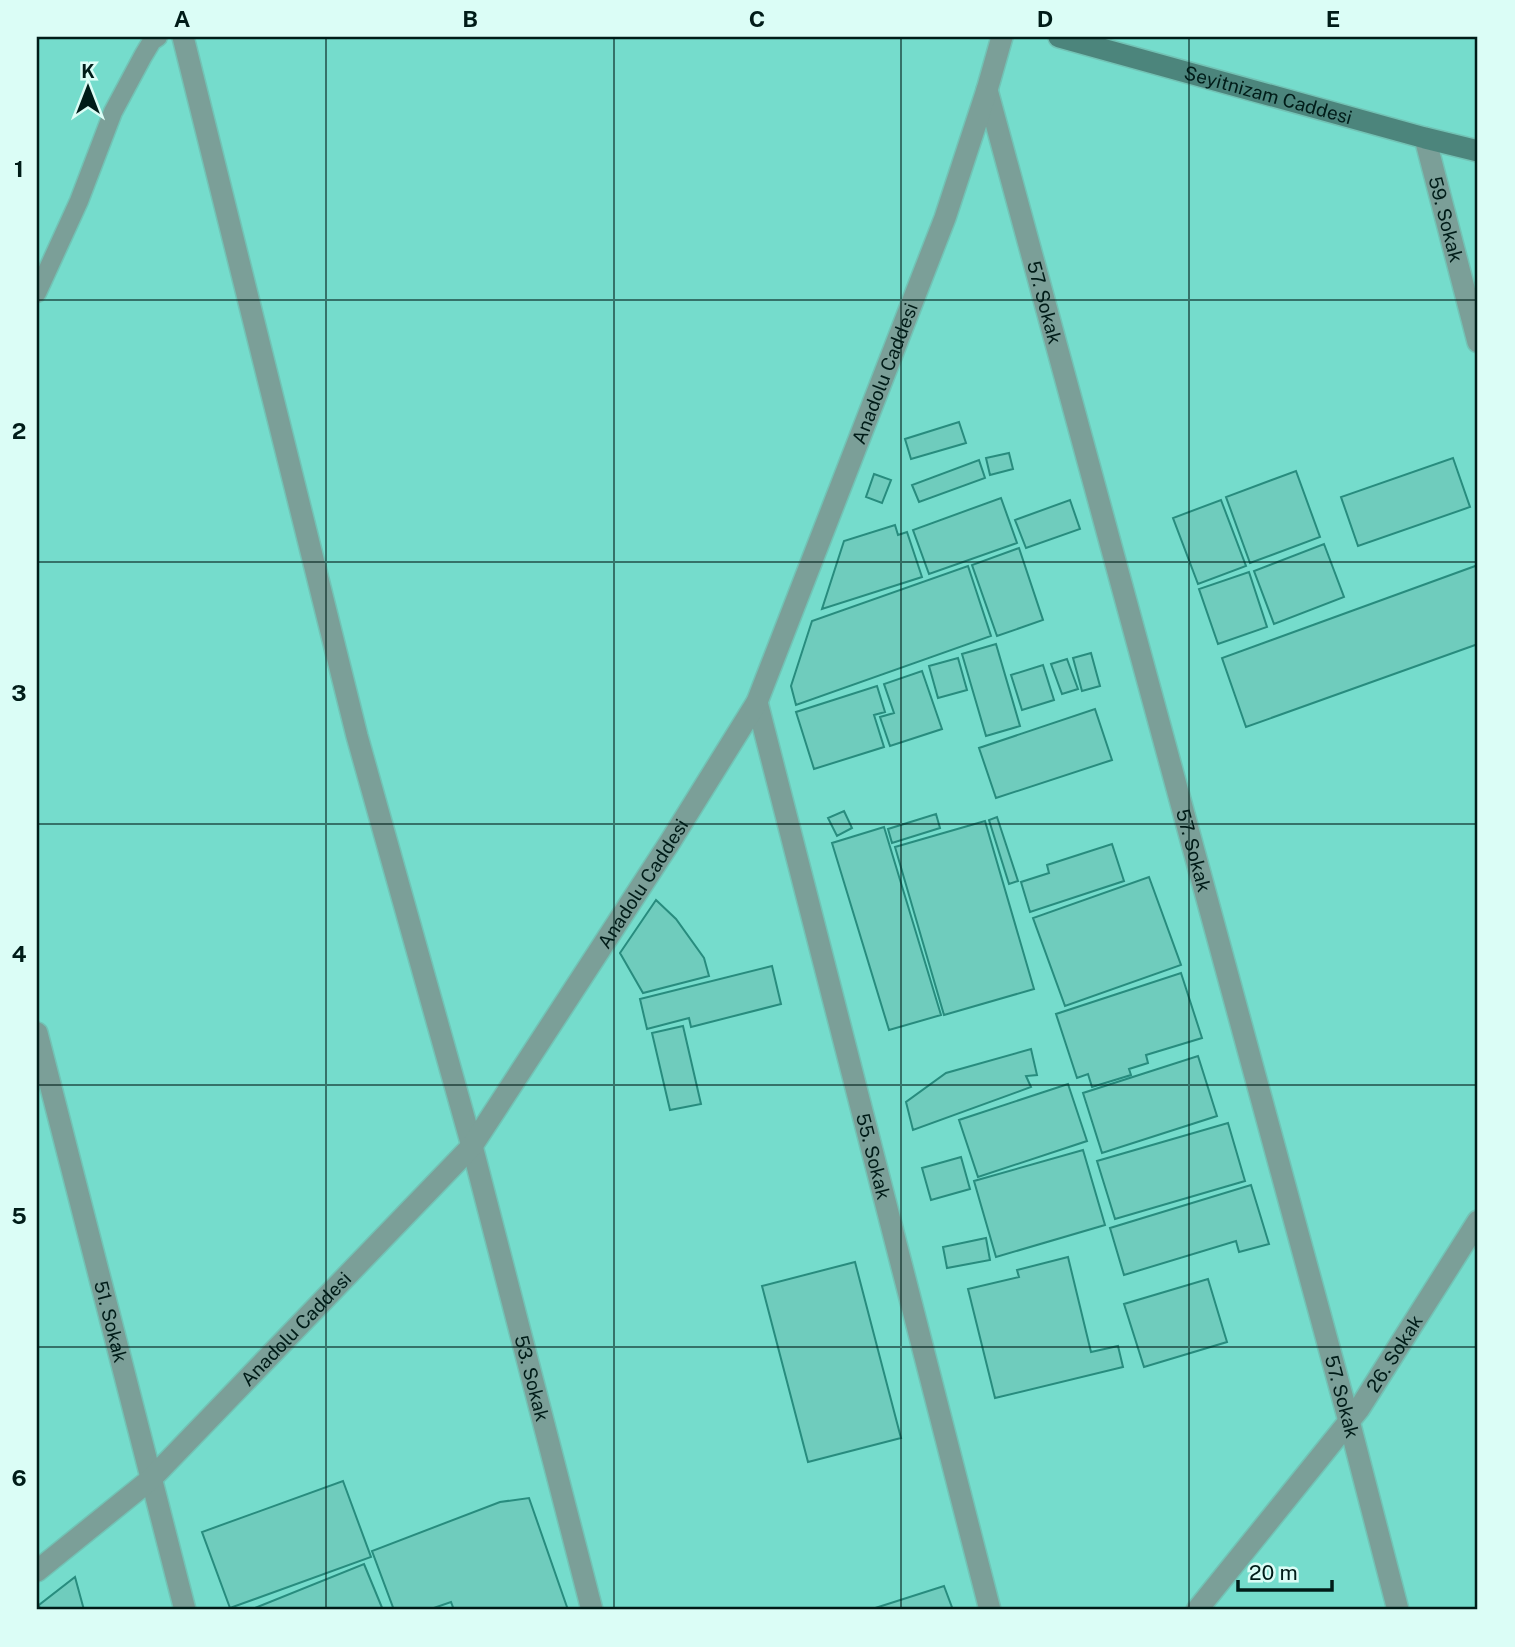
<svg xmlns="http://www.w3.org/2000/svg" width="1515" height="1647" font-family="'Public Sans',sans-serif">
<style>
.built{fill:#75dccc}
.building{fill:#6fccbd;stroke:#288c7e;stroke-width:2}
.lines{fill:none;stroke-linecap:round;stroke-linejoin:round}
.lane-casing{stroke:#72c3b5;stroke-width:21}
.street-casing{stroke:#72c3b5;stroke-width:24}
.secondary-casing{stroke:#72c3b5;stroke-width:24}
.lane{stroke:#7b9f98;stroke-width:18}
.street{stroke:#7b9f98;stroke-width:21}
.secondary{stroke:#4c857c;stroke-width:21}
.grid{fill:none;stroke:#001c18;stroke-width:2;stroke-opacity:0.55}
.labels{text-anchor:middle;stroke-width:5;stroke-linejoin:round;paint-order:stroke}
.street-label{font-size:19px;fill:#001c18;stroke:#dbfdf6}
.neatline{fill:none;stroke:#001c18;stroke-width:2.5}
.grid-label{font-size:23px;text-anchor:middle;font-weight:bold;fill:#001c18}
</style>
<rect width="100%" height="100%" fill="#8be8d8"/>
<path class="built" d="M37 37H1478V1610H37Z"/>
<path class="building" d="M959 422 966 443 911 459 905 439Z
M1009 453 1013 469 990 475 986 458Z
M1453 458 1470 507 1358 546 1341 497Z
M979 460 985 478 919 502 912 485Z
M1296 471 1320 537 1250 563 1226 497Z
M874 474 891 480 882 503 866 497Z
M1001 498 1017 543 929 574 913 530Z
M1070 500 1080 529 1026 548 1015 520Z
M1221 500 1246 566 1198 584 1173 518Z
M895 525 898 535 907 532 922 577 822 609 844 541Z
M1324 544 1344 597 1274 624 1254 571Z
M1019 548 1043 620 997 636 972 565Z
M1478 565V644L1246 727 1222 658Z
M968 566 991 636 796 705 791 686 812 621Z
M1249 572 1267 627 1218 644 1199 589Z
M996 644 1020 726 986 736 962 654Z
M1091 653 1100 686 1082 691 1073 658Z
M958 658 967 690 938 698 929 666Z
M1067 659 1078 689 1062 694 1051 664Z
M1043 665 1054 700 1022 710 1011 675Z
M922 671 942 729 890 746 880 717 894 713 884 684Z
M877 686 885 712 874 715 884 747 814 769 796 712Z
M1095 709 1112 760 996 798 979 748Z
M844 811 852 828 837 836 828 818Z
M936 814 940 828 892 843 888 829Z
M997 817 1018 881 1009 884 989 820Z
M985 821 1034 989 944 1015 895 847Z
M884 827 941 1015 889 1030 832 843Z
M1112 844 1124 881 1030 912 1021 882 1049 873 1047 865Z
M1149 877 1181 965 1065 1006 1033 918Z
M656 900 676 919 704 958 709 976 643 993 620 953Z
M772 966 781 1004 691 1027 689 1018 647 1029 640 999Z
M1181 973 1202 1038 1146 1055 1148 1063 1129 1069 1131 1075 1092 1087 1088 1074 1077 1078 1056 1014Z
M683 1026 701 1104 670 1110 652 1033Z
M1031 1049 1037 1075 1026 1076 1031 1087 913 1130 906 1102 946 1073Z
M1198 1056 1217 1116 1102 1153 1083 1093Z
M1068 1084 1087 1141 978 1177 959 1120Z
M1228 1123 1245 1181 1115 1219 1097 1161Z
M1083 1150 1105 1225 996 1257 974 1181Z
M961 1157 970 1189 931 1200 922 1168Z
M1251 1185 1269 1244 1239 1252 1236 1241 1124 1275 1110 1228Z
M986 1238 990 1260 947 1268 943 1247Z
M1068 1257 1091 1352 1118 1346 1123 1367 995 1398 968 1289 1019 1277 1017 1270Z
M855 1262 901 1438 808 1462 762 1286Z
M1208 1279 1227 1342 1144 1367 1124 1304Z
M343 1481 371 1557 230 1608 202 1532Z
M529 1498 568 1610H454L451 1602 428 1610H394L372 1551 500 1502Z
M364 1564 383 1610H250Z
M75 1577 84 1610H40L39 1605Z
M944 1586 953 1610H869Z"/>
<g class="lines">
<defs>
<path id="lane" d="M37 293 79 201 113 112 143 56 152 41 158 37"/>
<g id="street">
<path id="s1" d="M183 37 357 736 472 1146 592 1610"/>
<path id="s2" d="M987 90 1349 1421 1398 1610"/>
<path id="s3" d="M1425 138 1478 342"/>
<path id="s4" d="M757 702 990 1610"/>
<path id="s5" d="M37 1033 185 1610"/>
<path id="s6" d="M37 1571 151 1479 472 1146 670 842 757 702 945 218 987 90 1002 37"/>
<path id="s7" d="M1197 1610 1359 1409 1478 1221"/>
</g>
<g id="secondary">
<path id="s8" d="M1059 37 1425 138 1478 151"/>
</g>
</defs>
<use href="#lane" class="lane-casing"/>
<use href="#street" class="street-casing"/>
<use href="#secondary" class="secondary-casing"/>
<use href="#lane" class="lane"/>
<use href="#street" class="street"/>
<use href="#secondary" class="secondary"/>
</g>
<path class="grid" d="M326 37V1610M614 37V1610M901 37V1610M1189 37V1610M37 300H1478M37 562H1478M37 824H1478M37 1085H1478M37 1347H1478"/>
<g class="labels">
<g class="street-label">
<text dy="7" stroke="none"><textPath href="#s8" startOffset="217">Seyitnizam Caddesi</textPath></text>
<text dy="7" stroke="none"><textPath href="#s3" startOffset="84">59. Sokak</textPath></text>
<text dy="7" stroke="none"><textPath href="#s2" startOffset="220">57. Sokak</textPath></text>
<text dy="7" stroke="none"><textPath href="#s6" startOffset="1489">Anadolu Caddesi</textPath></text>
<text dy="7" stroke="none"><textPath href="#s2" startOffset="788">57. Sokak</textPath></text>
<text dy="7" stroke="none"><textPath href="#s6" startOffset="922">Anadolu Caddesi</textPath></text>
<text dy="7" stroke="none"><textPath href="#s4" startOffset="469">55. Sokak</textPath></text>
<text dy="7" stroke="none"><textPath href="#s5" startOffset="298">51. Sokak</textPath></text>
<text dy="7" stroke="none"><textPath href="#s6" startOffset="355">Anadolu Caddesi</textPath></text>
<text dy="7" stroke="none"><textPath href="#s7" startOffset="324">26. Sokak</textPath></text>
<text dy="7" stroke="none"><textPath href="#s1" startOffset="1386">53. Sokak</textPath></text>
<text dy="7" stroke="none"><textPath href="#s2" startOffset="1354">57. Sokak</textPath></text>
</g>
</g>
<rect width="1515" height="1647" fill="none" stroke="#dbfdf6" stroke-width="77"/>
<g transform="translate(88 88)" stroke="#dbfdf6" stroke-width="5" paint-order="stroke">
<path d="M0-5L12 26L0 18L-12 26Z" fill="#001c18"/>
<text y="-10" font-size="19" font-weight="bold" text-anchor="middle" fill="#001c18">K</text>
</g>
<path d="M1238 1580v10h94v-10" fill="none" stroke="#001c18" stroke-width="3.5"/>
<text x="1249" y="1580" font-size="21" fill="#001c18" stroke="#dbfdf6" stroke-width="5" paint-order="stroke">20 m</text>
<rect x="38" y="38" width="1438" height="1570" class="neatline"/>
<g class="grid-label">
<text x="182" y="27">A</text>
<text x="470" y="27">B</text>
<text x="757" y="27">C</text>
<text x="1045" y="27">D</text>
<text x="1333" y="27">E</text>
<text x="19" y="177">1</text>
<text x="19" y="439">2</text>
<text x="19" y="701">3</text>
<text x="19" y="962">4</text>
<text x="19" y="1224">5</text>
<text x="19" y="1486">6</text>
</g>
</svg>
